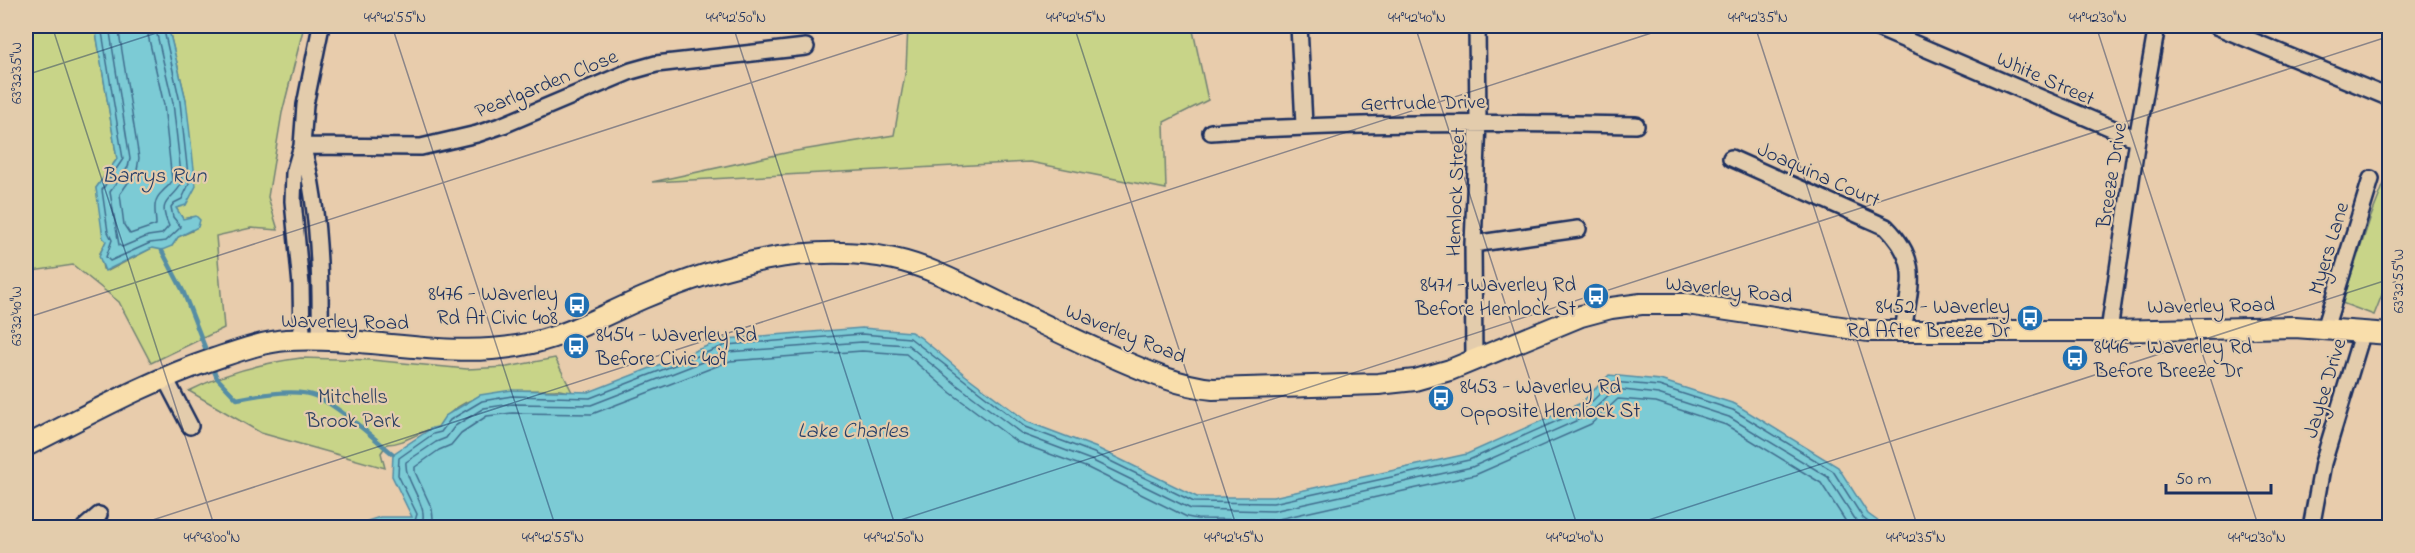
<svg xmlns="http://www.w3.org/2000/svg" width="2415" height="553" font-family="'Indie Flower',sans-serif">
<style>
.green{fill:#c8d488;stroke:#728273;stroke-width:1.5}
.water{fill:#7bcbd5;stroke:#558da5;stroke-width:1.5}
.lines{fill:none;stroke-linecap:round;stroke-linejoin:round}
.shore{stroke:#416d8e;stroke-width:1.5}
.stream{stroke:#558da5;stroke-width:4.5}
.minor-casing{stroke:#1b2f5e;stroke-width:20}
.major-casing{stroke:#1b2f5e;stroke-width:24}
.minor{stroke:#e3ccac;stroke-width:15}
.major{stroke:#f9deab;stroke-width:20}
.ticks{fill:none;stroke:#1b2f5e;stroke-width:1.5;stroke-opacity:0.45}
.labels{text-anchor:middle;stroke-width:4.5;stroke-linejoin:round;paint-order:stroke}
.street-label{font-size:21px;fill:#1b2f5e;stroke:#e3ccac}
.poi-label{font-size:21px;fill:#1b2f5e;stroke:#e3ccac;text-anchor:end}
.park-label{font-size:21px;fill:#2c4062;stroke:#e3ccac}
.water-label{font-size:22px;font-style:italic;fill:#253f6a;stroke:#e3ccac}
.neatline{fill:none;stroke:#1b2f5e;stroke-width:2}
.ticks-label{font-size:15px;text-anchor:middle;fill:#1b2f5e}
</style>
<rect width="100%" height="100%" fill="#e8ccac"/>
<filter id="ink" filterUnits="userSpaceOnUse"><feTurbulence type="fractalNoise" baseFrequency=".0167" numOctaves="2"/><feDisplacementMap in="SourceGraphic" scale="12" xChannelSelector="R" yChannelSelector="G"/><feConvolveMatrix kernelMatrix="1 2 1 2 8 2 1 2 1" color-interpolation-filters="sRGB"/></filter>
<g filter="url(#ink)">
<path class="green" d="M26 26H95L117 159 96 188 106 241 100 253 103 269 108 271 152 248 172 246 178 237 192 231V217L183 219 176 208 186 100 168 26H304L282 113 268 197 278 230 251 228 216 236 224 328 151 363 119 302 73 265 26 272Z
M908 26H1192L1208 100 1164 122 1166 189 1030 162 652 182 790 152 894 135 906 69Z
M2389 171V277L2374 315 2342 303 2370 219Z
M301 358 371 360 467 369 507 367 555 358 572 392C566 392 560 389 554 390 512 390 463 389 438 427 419 430 406 444 387 444L381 453 385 468 261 433 189 391C224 373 262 363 301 358Z"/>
<path class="water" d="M95 26H168L186 100 196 186 186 205 176 208 183 219 196 216 200 220 198 227 178 237 172 246 162 250 152 248 105 271 99 256 106 241 103 238 96 188 117 159Z
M862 328 911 332 920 337 965 375 1028 422 1097 448 1197 497H1273L1467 454 1581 403 1609 375 1660 380 1735 404 1838 467 1868 514 1886 527H365L367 521 380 517H412L392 476 393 454 432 428 438 427 445 416 480 395 512 390 589 392 725 339Z"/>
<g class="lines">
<path class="shore" d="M101 26 123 159 102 190 108 232 112 240 106 257 110 261 150 243 166 241 181 227 173 217 171 207 174 203 182 199 189 184 180 102 163 26
M109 26 130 159 128 167 110 192 119 245 122 247 148 236 162 234 169 226C156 199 172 202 182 183L173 103 155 26
M118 26 139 158 137 170 120 194 124 225 130 234 156 225C156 213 151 202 162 192 166 187 169 187 172 181L164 105 146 26
M371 528C384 519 401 528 415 521L417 514 398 475 399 458 433 434 441 432 450 420 482 401 512 396 590 398 726 345 862 334 910 338 1025 427 1094 453 1194 502 1273 503 1469 460 1584 409 1612 382 1659 386 1733 410 1833 471 1863 518 1876 528
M419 528C434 510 404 484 406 462L436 442 446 438 455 426 484 408 512 404 591 405 728 352 862 342 908 345 957 385 1022 434 1091 460 1191 509 1273 511 1472 467 1587 416 1615 389 1658 394 1729 417 1828 477 1857 522 1863 528
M431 528 433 518 432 509 415 472V467L439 450 451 445 461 433 487 416 512 413 592 414 730 361 862 351 906 354 951 393 1017 442 1088 468 1187 517 1197 519 1274 520 1475 475 1591 424 1618 399 1656 402 1726 425 1821 483 1850 528"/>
<path class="stream" d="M162 251 183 291 208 355
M212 366 217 378 237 399C257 395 296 388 315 396 340 407 371 436 393 454"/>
<defs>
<path id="minor" d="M1299 26 1304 125
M1873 26 2137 139
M2216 26 2390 98
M1211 132C1353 122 1494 122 1636 125
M302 146 421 147 477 134 503 125 631 71 656 64 806 47
M302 146C319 201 321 281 320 340
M1731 158 1886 227C1922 263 1909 286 1903 332
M1473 244 1578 229
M2325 329 2371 179
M2109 331 2137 139 2157 26
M302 340 301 285 293 201 294 173 302 146 305 105 321 26
M1474 359 1473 244 1478 121 1477 26
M164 376 190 426
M84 528 99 515
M2311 528 2323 463 2363 331"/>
<path id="major" d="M26 446C88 415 148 381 214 359 238 351 262 342 287 340 368 335 452 362 532 343 571 334 606 314 643 298 721 265 809 241 894 259 931 267 964 286 998 302 1038 322 1077 341 1118 359 1148 372 1180 386 1213 389L1378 384 1415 380 1450 370 1581 316 1611 308 1641 304H1687L1868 331H2109L2295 327 2390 334"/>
</defs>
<use href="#minor" class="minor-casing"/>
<use href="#major" class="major-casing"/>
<use href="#minor" class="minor"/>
<use href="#major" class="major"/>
</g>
</g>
<path class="ticks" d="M52 26 215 528M392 26 556 528M733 26 896 528M1074 26 1237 528M1415 26 1578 528M1755 26 1918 528M2096 26 2259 528M26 75 178 26M26 318 926 26M128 528 1673 26M876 528 2390 36M1624 528 2390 279M2371 528 2390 522"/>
<defs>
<symbol id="bus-disc" viewBox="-11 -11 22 22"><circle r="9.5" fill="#1f6fb2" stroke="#e3ccac"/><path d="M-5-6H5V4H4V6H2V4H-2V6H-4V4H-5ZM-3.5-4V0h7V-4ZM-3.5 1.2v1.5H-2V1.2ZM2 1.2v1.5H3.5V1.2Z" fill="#fff"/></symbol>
</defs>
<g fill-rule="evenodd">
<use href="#bus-disc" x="1581" y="281" width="30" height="30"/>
<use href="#bus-disc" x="562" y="290" width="30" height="30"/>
<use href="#bus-disc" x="2015" y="303" width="30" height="30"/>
<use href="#bus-disc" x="561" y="331" width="30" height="30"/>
<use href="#bus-disc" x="2060" y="343" width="30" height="30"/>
<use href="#bus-disc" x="1426" y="383" width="30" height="30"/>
</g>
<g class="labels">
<g class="street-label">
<text transform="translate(2046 78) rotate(24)" y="7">White Street</text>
<text transform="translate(546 83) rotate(-22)" y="7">Pearlgarden Close</text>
<text transform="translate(1423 102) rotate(-1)" y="7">Gertrude Drive</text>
<text transform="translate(1819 174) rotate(24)" y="7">Joaquina Court</text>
<text transform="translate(2111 175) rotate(-81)" y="7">Breeze Drive</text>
<text transform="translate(1455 192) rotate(-88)" y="7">Hemlock Street</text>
<text transform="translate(2328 248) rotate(-73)" y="7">Myers Lane</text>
<text transform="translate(1729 289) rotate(6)" y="7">Waverley Road</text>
<text transform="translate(2211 305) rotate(-1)" y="7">Waverley Road</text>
<text transform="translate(345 321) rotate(1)" y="7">Waverley Road</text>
<text transform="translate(1126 333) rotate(22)" y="7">Waverley Road</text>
<text transform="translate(2324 388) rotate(-73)" y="7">Jaybe Drive</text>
</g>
<g class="poi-label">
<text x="1576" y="291">8471 - Waverley Rd<tspan x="1576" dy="24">Before Hemlock St</tspan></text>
<text x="558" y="300">8476 - Waverley<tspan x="558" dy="24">Rd At Civic 408</tspan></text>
<text x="2010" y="313">8452 - Waverley<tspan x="2010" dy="24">Rd After Breeze Dr</tspan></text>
<text x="596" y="341" text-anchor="start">8454 - Waverley Rd<tspan x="596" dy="24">Before Civic 409</tspan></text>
<text x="2094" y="353" text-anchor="start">8446 - Waverley Rd<tspan x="2094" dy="24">Before Breeze Dr</tspan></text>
<text x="1460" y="393" text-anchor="start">8453 - Waverley Rd<tspan x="1460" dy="24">Opposite Hemlock St</tspan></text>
</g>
<g class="park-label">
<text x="353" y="403">Mitchells<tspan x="353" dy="24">Brook Park</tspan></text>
</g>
<g class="water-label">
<text x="154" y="182">Barrys Run</text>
<text x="853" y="437">Lake Charles</text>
</g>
</g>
<rect width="2415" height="553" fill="none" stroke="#e3ccac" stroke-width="66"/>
<path d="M2166 484v9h105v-9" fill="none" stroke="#1b2f5e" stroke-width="3"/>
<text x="2175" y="484" font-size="18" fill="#1b2f5e" stroke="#e3ccac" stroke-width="4.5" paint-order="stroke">50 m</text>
<rect x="33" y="33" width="2349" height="487" class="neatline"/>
<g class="ticks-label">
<text x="395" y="22">44°42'55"N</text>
<text x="736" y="22">44°42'50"N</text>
<text x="1076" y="22">44°42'45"N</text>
<text x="1417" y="22">44°42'40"N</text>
<text x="1758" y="22">44°42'35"N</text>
<text x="2098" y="22">44°42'30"N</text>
<text transform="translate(16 73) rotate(-90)" y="5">63°32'35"W</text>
<text transform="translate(2398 281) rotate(-90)" y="5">63°32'55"W</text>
<text transform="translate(16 316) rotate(-90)" y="5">63°32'40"W</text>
<text x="212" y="542">44°43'00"N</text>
<text x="553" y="542">44°42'55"N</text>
<text x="894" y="542">44°42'50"N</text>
<text x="1234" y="542">44°42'45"N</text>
<text x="1575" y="542">44°42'40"N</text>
<text x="1916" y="542">44°42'35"N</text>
<text x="2257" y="542">44°42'30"N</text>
</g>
</svg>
